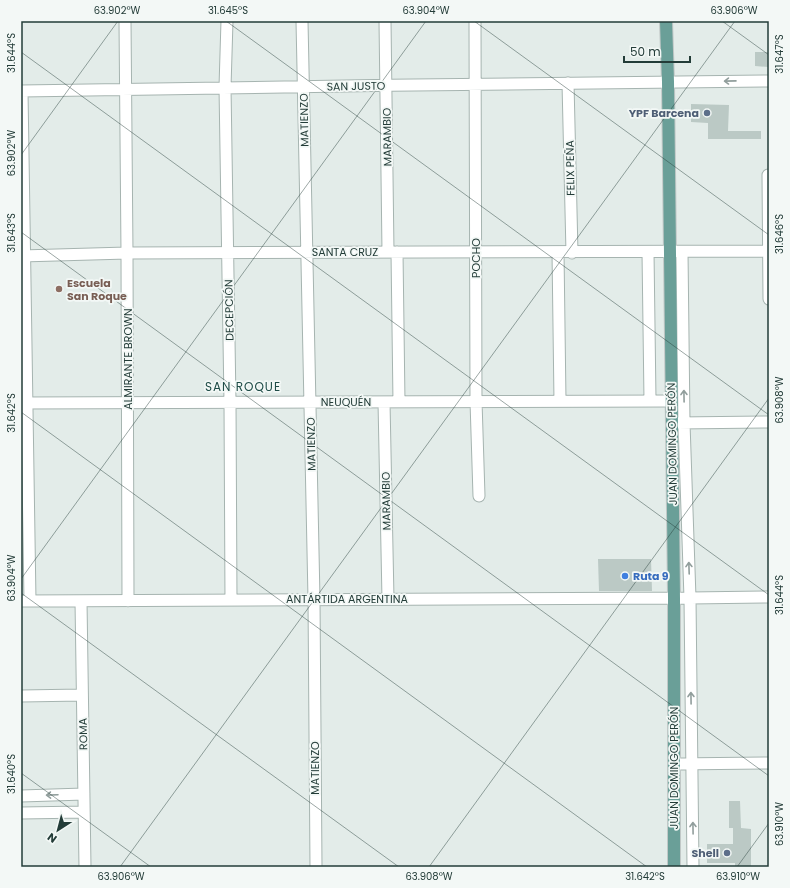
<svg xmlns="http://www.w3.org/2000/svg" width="790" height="888" font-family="Poppins,sans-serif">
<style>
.building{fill:#bbc9c5}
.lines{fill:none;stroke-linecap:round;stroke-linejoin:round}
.street-casing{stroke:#a6b4b0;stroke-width:13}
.primary-casing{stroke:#c1c8c7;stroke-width:14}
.street{stroke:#fff;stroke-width:11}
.primary{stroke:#6a9f98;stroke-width:12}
.oneway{stroke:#919e9c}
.ticks{fill:none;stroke:#233c38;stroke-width:1;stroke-opacity:0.45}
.service-dot{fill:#5c6f8a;stroke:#f3f8f6;stroke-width:1.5}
.education-dot{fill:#8d6e63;stroke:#f3f8f6;stroke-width:1.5}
.shop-dot{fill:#3f7fe0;stroke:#f3f8f6;stroke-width:1.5}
.labels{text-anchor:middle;stroke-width:3.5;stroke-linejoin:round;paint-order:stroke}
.street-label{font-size:11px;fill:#233c38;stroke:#f3f8f6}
.service-label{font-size:11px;font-weight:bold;fill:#4e5e75;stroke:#f3f8f6;text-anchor:end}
.education-label{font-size:11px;font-weight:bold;fill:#785e54;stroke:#f3f8f6;text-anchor:start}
.shop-label{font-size:11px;font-weight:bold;fill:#366cbe;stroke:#f3f8f6;text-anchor:start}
.neighbourhood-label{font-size:12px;letter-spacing:1px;fill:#204d48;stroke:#f3f8f6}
.neatline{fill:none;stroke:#233c38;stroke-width:1.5}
.ticks-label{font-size:10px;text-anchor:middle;fill:#233c38}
</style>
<rect width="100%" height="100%" fill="#e3ece9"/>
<path class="building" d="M755 52H769V67L755 66Z
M691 104 729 105 728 131H761V139H708V123L691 122Z
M598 559H651L652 591H599Z
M729 801H740L741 828 751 829V867H735V863H707V844H733V828H729Z"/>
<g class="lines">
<defs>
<path id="street" d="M125 21 127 253 128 601
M227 21 225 87 230 402 231 600
M302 21 314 599 316 867
M385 21 388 252
M475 21 476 401 479 496
M568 83 572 253
M21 91C270 87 520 83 769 81
M22 91 30 601
M768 175 769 299
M397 252 399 402
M558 252 560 401
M648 252 650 400
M682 252 684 423 690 598 693 867
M21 256 127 253 769 251
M384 402 388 599
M21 403 671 401
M678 423 769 422
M21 601 690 598 769 597
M81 601 85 867
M21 696 82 695
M674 764 769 763
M21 796 84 794
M21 813 84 812"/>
<path id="primary" d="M666 21 668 82 674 598V867"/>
</defs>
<use href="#street" class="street-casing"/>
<use href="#primary" class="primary-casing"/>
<use href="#street" class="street"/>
<use href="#primary" class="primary"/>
</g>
<defs><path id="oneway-shaft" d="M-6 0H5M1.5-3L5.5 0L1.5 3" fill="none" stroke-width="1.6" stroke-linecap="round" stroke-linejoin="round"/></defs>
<g class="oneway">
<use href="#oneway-shaft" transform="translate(730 81) rotate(179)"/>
<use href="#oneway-shaft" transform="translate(684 396) rotate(-91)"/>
<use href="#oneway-shaft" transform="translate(689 568) rotate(-92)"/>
<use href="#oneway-shaft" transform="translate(691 698) rotate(-91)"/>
<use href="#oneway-shaft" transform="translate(52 795) rotate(178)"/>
<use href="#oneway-shaft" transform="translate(693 828) rotate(-91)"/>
</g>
<path class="ticks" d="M226 21 769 415M474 21 769 235M722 21 769 55M21 52 769 595M21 155 118 21M21 232 769 776M21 412 647 867M21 579 426 21M21 593 399 867M21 773 151 867M120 867 735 21M429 867 769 398M737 867 769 823"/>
<g class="service-dot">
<circle cx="707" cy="113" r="4"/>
<circle cx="727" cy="853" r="4"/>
</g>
<circle class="education-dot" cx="59" cy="289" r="4"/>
<circle class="shop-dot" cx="625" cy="576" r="4"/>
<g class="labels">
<g class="street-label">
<text transform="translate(356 86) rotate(-1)" y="4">SAN JUSTO</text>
<text transform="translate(304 120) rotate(-91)" y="4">MATIENZO</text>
<text transform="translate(387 137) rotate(-91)" y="4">MARAMBIO</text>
<text transform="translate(570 168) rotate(-91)" y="4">FELIX PEÑA</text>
<text x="345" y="256">SANTA CRUZ</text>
<text transform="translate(476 258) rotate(-90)" y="4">POCHO</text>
<text transform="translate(229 310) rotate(-91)" y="4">DECEPCIÓN</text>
<text transform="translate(128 359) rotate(-90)" y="4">ALMIRANTE BROWN</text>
<text x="346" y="406">NEUQUÉN</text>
<text transform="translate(311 444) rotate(-91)" y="4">MATIENZO</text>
<text transform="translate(672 444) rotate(-91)" y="4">JUAN DOMINGO PERÓN</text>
<text transform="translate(386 501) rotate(-91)" y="4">MARAMBIO</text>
<text x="347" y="603">ANTÁRTIDA ARGENTINA</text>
<text transform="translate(83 734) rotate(-91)" y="4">ROMA</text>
<text transform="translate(315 768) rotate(-90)" y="4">MATIENZO</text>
<text transform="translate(674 768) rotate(-90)" y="4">JUAN DOMINGO PERÓN</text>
</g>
<g class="service-label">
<text x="699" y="117">YPF Barcena</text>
<text x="719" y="857">Shell</text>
</g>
<g class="education-label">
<text x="67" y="287">Escuela<tspan x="67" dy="13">San Roque</tspan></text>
</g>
<g class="shop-label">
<text x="633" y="580">Ruta 9</text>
</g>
<g class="neighbourhood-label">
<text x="243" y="391">SAN ROQUE</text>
</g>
</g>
<rect width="790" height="888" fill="none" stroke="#f3f8f6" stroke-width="44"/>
<g transform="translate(58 830) rotate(216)" stroke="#f3f8f6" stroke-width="3" paint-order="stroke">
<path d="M0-3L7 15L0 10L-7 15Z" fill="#233c38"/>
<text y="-6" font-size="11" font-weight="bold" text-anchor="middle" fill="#233c38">N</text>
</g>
<path d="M624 56v6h66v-6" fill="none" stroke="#233c38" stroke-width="2"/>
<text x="630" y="56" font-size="12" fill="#233c38" stroke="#f3f8f6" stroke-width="3" paint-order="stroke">50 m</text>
<rect x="22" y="22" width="746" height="844" class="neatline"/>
<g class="ticks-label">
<text x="117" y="14">63.902°W</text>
<text x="228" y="14">31.645°S</text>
<text x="426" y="14">63.904°W</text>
<text x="734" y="14">63.906°W</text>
<text transform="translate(11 53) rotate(-90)" y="4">31.644°S</text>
<text transform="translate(779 54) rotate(-90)" y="4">31.647°S</text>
<text transform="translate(11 153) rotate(-90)" y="4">63.902°W</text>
<text transform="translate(11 233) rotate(-90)" y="4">31.643°S</text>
<text transform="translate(779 234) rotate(-90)" y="4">31.646°S</text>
<text transform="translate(779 400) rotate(-90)" y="4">63.908°W</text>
<text transform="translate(11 413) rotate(-90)" y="4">31.642°S</text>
<text transform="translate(11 578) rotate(-90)" y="4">63.904°W</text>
<text transform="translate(779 595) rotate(-90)" y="4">31.644°S</text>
<text transform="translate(11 774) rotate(-90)" y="4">31.640°S</text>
<text transform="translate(779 824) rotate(-90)" y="4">63.910°W</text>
<text x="121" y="880">63.906°W</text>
<text x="429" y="880">63.908°W</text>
<text x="645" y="880">31.642°S</text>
<text x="738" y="880">63.910°W</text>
</g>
</svg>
